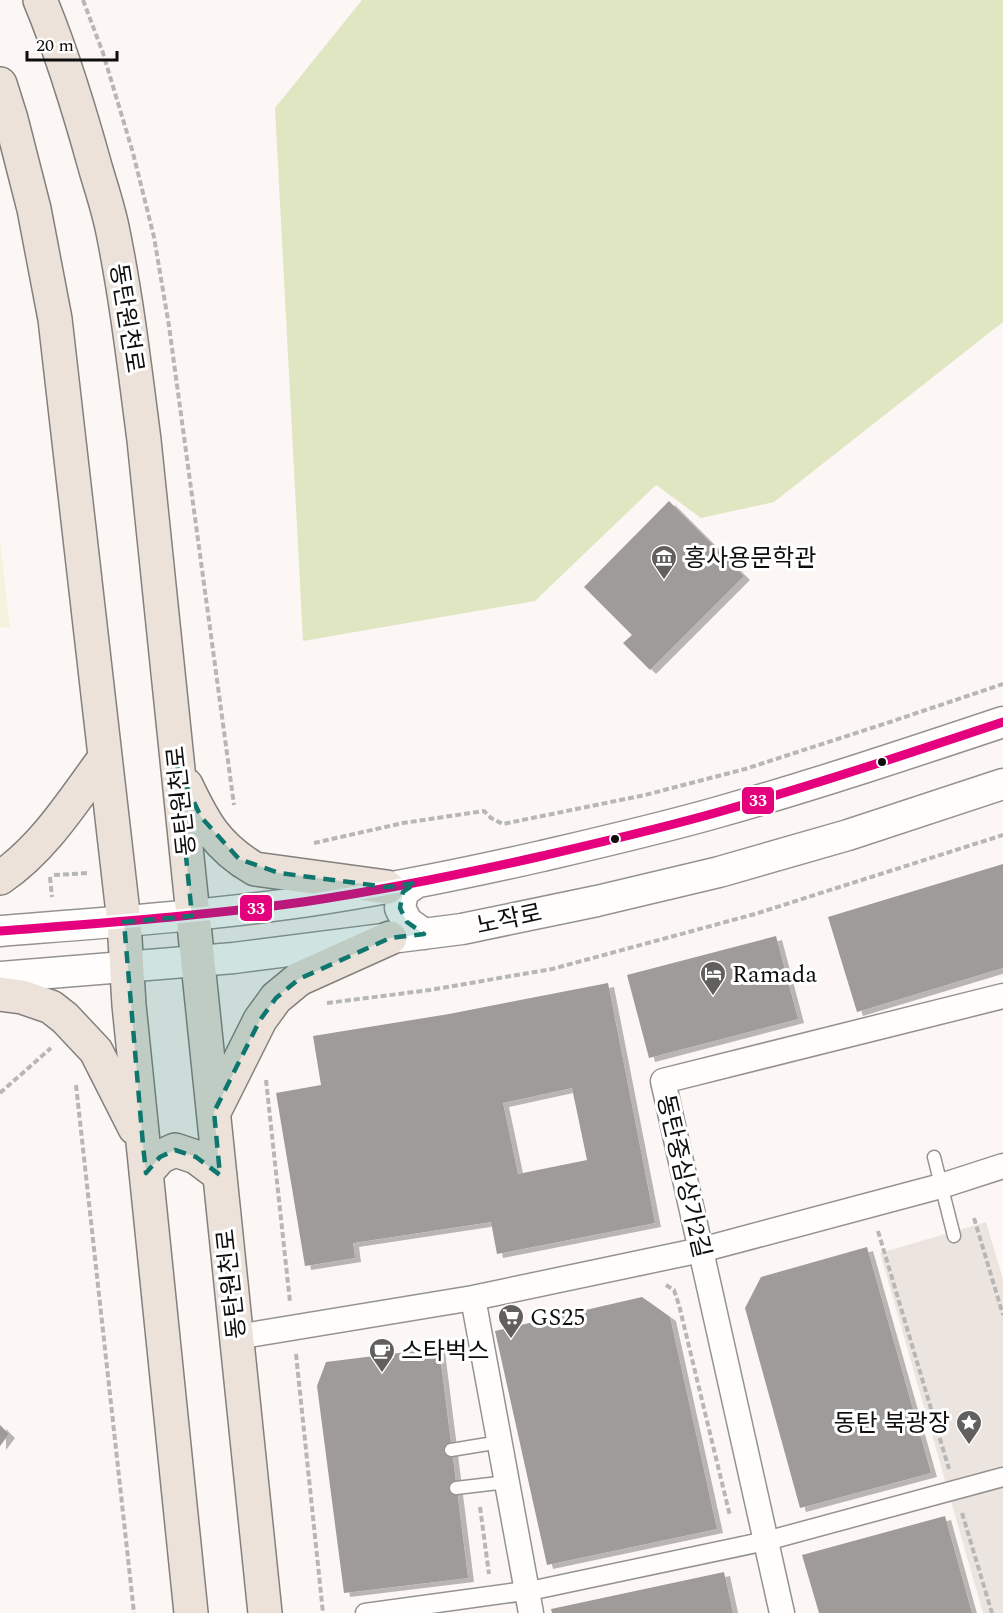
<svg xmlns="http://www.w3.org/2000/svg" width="1003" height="1613" font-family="Spectral,'Noto Sans KR',serif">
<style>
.forest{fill:#e1e6c2}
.pitch{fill:#f5f3de}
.plaza{fill:#ece5df}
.building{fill:#9f9b99;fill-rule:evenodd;filter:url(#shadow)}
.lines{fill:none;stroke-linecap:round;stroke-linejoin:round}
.service-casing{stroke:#959392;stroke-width:15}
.pedestrian-casing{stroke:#959392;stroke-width:21}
.minor-casing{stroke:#959392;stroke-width:27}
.tertiary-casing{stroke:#959392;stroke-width:33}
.primary-casing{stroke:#82807f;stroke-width:36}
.path{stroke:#b8b7b7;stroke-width:4;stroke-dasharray:6 3;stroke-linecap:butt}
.service{stroke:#fffefd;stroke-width:12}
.pedestrian{stroke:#fffefd;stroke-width:18}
.minor{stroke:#fffefd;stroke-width:24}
.tertiary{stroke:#fffefd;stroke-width:30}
.primary{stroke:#ece2da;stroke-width:33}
.bus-1-casing{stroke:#fff;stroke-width:14}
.bus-1{stroke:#e5007d;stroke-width:9}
.marked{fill:#0f766e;fill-opacity:0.2;stroke:#0f766e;stroke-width:4.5;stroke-dasharray:12 8;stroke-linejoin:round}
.bus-dot{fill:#0e0e0e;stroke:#fff;stroke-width:2}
.labels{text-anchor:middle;stroke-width:6;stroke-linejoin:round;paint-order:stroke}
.street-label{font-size:24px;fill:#0e0e0e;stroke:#fff}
.poi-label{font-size:24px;fill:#0e0e0e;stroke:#fff;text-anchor:start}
.line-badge{stroke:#fff;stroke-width:2}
.badge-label{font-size:16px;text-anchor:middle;font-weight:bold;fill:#fff}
</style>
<defs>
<filter id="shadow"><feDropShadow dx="6" dy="4" stdDeviation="0" flood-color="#0004"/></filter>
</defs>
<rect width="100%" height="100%" fill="#fcf7f4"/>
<path class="forest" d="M362 0H1003V322L774 502 701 518 656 485 535 601 303 641 275 108Z"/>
<path class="pitch" d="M0 540 10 628 0 627Z"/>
<path class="plaza" d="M986 1222 1003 1279V1613H983L880 1253Z"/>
<path class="building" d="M669 501 744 576 650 670 623 643 632 635 584 587Z
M1003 864V968L857 1012 828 917Z
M776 936 798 1019 649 1058 627 975Z
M608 983 655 1223 497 1254 491 1222 353 1243 355 1258 305 1266 276 1093 321 1085 313 1036 449 1014ZM572 1088 587 1160 518 1174 503 1103Z
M867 1247 931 1473 800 1508 745 1308 761 1277Z
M642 1297 670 1317 717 1529 547 1565 495 1331Z
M439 1348 468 1578 344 1593 317 1386 326 1362Z
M0 1425 9 1434 0 1446Z
M945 1516 972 1613H819L802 1555Z
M724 1572 733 1613H552L551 1609Z"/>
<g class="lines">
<defs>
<path id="service" d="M934 1157 954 1236
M451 1450 500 1442
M456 1488 507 1482"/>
<path id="pedestrian" d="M365 1613 539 1589 766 1541 1003 1477"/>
<path id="minor" d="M473 1298 531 1613
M237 1337 473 1298 701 1250 941 1186 1003 1166
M782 1613 663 1081 1003 996"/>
<path id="tertiary" d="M416 883 403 892 400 908 407 922 424 934
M0 931C101 923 203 916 303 902 383 890 463 874 542 856 602 842 663 828 722 811 817 784 910 753 1003 722
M0 977 234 958 462 929 597 901 719 872 848 835 1003 784"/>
<path id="primary" d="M40 0C63 55 80 112 96 170 102 190 109 211 113 232 127 301 135 371 144 440L265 1613
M0 84 11 119 34 209 55 319 124 922 129 1005 191 1613
M186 785C204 823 217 847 255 869L387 887
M0 878C44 848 73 801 104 759
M0 994 22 997 51 1007 65 1018 96 1051 135 1128
M214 1112 260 1020 276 998 299 979 390 938
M146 1173 160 1157 175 1150 196 1157 220 1175"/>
</defs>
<use href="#service" class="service-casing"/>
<use href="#pedestrian" class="pedestrian-casing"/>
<use href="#minor" class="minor-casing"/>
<use href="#tertiary" class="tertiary-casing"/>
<use href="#primary" class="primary-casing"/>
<path class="path" d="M83 0 103 53 133 153 154 237 169 326 234 805
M314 843 403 823 484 811 491 818 503 824 645 795 745 769 890 722 1003 684
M54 875 89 873
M50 877 52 897
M327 1003 430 990 552 969 755 914 1003 835
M266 1080 290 1302
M76 1085 134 1613
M0 1093 51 1048
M974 1218 1003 1315
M878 1231 949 1469
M666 1285 674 1290 679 1305 730 1516
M296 1354 323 1613
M480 1507 489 1574
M962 1513 992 1613"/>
<use href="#service" class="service"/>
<use href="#pedestrian" class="pedestrian"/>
<use href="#minor" class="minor"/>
<use href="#tertiary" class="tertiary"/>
<use href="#primary" class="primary"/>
<defs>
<path id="bus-1" d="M0 931C101 923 203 916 303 902 383 890 463 874 542 856 602 842 663 828 722 811 817 784 910 753 1003 722"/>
</defs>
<use href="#bus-1" class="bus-1-casing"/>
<use href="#bus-1" class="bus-1"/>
</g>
<path class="marked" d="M177 766 201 817 239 859 279 873 387 887 416 883 403 892 400 908 407 922 424 934 390 938 299 979 276 998 260 1020 214 1112 220 1175 196 1157 175 1150 160 1157 146 1173 143 1145 124 922 192 916Z"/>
<defs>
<symbol id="museum-pin" viewBox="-11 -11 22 30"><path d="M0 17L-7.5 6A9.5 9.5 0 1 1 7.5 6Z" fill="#61605e" stroke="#fff"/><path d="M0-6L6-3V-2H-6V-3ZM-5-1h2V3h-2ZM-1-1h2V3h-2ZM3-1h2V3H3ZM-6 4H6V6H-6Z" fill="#fff"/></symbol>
<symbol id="hotel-pin" viewBox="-11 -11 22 30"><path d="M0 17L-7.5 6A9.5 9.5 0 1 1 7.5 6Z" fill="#61605e" stroke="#fff"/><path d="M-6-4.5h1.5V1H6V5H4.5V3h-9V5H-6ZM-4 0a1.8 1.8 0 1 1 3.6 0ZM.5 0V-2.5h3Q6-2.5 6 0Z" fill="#fff"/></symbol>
<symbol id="supermarket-pin" viewBox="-11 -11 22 30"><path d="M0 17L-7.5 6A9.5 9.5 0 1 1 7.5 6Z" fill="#61605e" stroke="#fff"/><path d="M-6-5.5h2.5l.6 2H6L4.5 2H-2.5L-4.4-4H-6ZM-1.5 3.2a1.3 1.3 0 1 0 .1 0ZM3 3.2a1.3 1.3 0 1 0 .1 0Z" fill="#fff"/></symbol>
<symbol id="cafe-pin" viewBox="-11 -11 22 30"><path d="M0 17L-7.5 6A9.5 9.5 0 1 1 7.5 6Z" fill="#61605e" stroke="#fff"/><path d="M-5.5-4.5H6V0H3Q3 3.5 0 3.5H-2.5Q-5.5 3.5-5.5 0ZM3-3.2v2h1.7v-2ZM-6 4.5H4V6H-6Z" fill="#fff"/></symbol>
<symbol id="sight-pin" viewBox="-11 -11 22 30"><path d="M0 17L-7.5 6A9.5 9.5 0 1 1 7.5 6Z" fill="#61605e" stroke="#fff"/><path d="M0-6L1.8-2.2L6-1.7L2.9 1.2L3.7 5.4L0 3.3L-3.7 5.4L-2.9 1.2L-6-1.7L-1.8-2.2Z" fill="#fff"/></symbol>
</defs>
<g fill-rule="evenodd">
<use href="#museum-pin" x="649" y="543" width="30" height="40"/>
<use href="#hotel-pin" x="698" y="959" width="30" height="40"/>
<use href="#supermarket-pin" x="496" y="1302" width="30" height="40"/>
<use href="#cafe-pin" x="367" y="1336" width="30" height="40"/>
<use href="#sight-pin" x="954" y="1408" width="30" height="40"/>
</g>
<g class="bus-dot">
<circle cx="882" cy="762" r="5"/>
<circle cx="615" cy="839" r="5"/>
</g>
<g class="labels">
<g class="street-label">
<text transform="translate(127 318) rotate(81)" y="8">동탄원천로</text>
<text transform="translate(181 801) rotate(-96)" y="8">동탄원천로</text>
<text transform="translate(509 919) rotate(-12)" y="8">노작로</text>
<text transform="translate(684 1176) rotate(77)" y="8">동탄중심상가2길</text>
<text transform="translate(231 1284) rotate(-96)" y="8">동탄원천로</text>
</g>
<g class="poi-label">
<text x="684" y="566">홍사용문학관</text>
<text x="732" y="982">Ramada</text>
<text x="530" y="1325">GS25</text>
<text x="401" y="1359">스타벅스</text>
<text x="950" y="1431" text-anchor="end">동탄 북광장</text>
</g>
</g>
<g class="line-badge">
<rect x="741" y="786" width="34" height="29" rx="6" fill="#e5007d"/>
<rect x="239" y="894" width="34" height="28" rx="6" fill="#e5007d"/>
</g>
<g class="badge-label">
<text x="758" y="806">33</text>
<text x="256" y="914">33</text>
</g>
<path d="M27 51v9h90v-9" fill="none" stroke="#0e0e0e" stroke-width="3"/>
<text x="36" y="51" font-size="18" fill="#0e0e0e" stroke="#ffffff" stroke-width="4.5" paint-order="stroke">20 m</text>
</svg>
